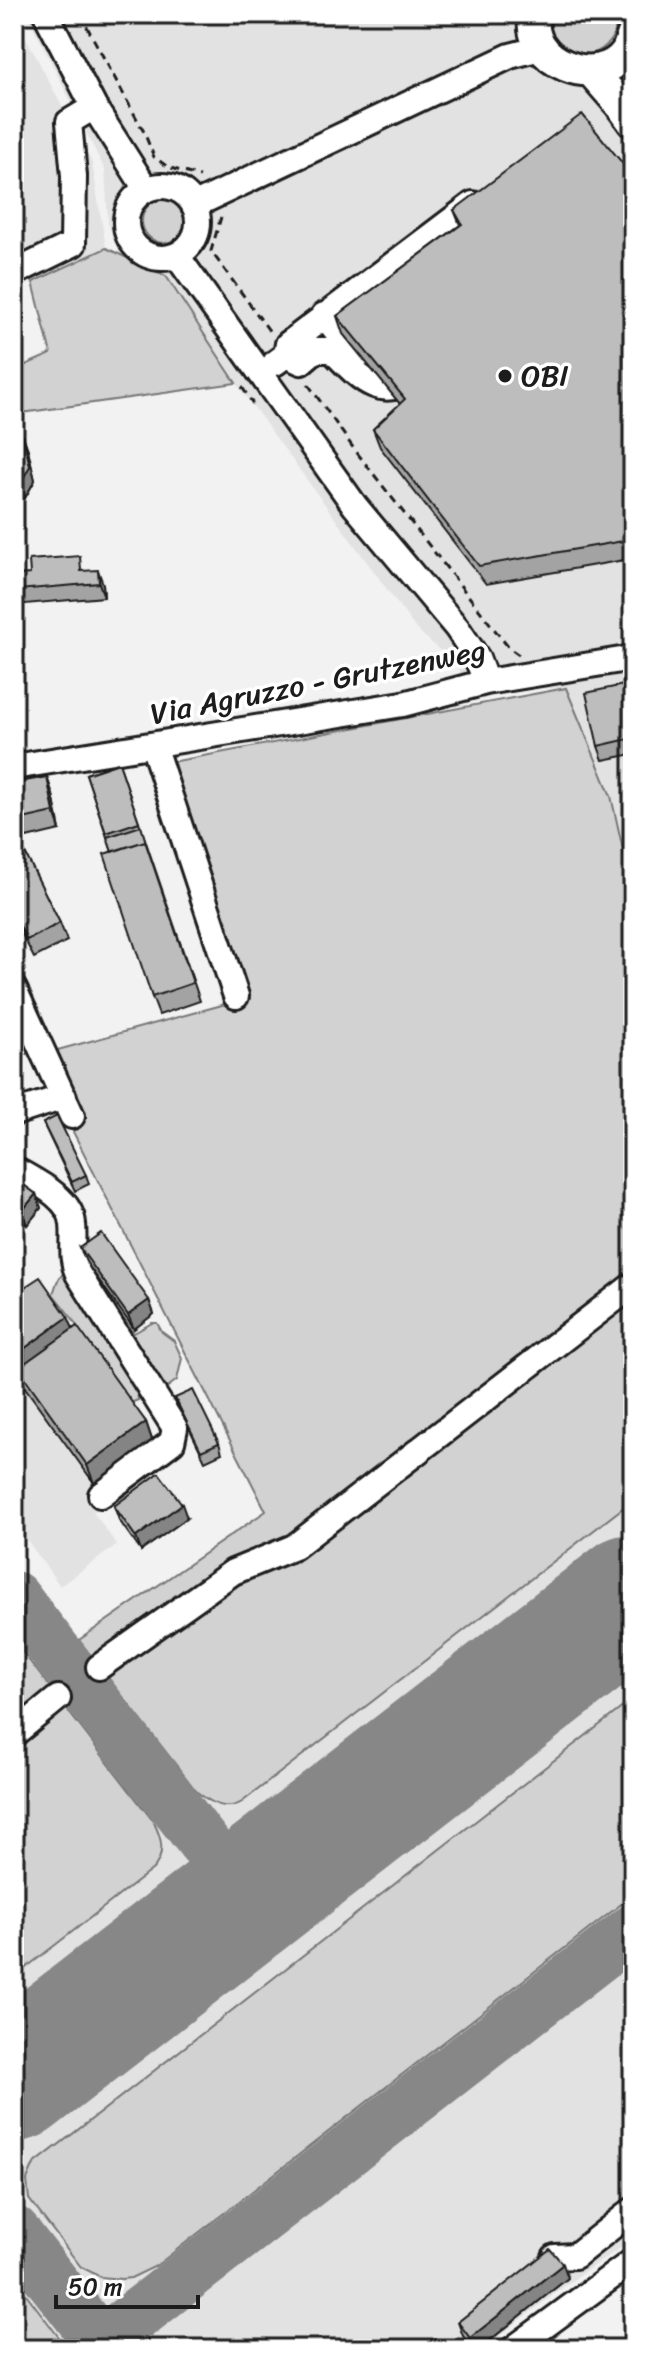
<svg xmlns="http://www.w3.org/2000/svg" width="647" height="2363" font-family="Sriracha,sans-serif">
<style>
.built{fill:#e2e2e2}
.green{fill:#d2d2d2;stroke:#777;stroke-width:2}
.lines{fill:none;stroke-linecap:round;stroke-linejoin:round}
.taxiway{stroke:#878787;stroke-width:52}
.runway{stroke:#878787;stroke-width:128}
.minor-casing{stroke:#1c1c1c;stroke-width:30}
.major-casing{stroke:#1c1c1c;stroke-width:36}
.path{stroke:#1c1c1c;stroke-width:3;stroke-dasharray:8 6;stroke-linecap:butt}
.minor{stroke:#fff;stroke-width:24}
.major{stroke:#fff;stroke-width:30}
.wall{fill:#a3a3a3;stroke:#1c1c1c;stroke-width:2}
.shaded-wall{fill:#848484;stroke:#1c1c1c;stroke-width:2}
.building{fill:#bdbdbd;stroke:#1c1c1c;stroke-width:2}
.poi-dot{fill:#1c1c1c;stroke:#fff;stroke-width:3}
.labels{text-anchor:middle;stroke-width:7;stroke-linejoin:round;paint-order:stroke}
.poi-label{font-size:30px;fill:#1c1c1c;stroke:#fff;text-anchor:start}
.street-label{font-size:30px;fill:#1c1c1c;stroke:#fff}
</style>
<rect width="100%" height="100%" fill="#f2f2f2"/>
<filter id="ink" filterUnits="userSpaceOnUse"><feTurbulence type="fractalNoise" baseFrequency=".0125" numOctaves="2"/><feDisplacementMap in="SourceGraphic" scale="16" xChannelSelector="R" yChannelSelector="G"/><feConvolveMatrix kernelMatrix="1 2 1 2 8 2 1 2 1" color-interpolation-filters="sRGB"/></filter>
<g filter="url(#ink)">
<path class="built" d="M27 14H633V894L611 796 566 688 472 687 453 662 416 629 236 383 166 276 120 253 108 223 105 170Z
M14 15 92 163 106 248 14 291Z
M633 1276V2240L581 2274 482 2349H14V1692L79 1640 267 1511Z
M14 1374 107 1504 93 1512 117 1545 60 1586 19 1529 14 1532Z"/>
<path class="green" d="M550 14H617C619 69 546 68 550 14Z
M142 221a22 22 0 1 1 44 0a22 22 0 1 1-44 0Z
M106 248 166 276 236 383 14 414V370L51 354 33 282Z
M566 688 611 796 633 894V1500L242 1802C226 1812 211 1803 197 1792L79 1640 266 1511 67 1120 54 1051 244 999 166 763Z
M68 1266 100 1286 134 1333 152 1323H157L162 1332 174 1341 182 1358 177 1380 161 1392 136 1380 138 1400 128 1404 86 1342 72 1318 53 1294 57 1282Z
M14 1641 153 1821C162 1838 166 1854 153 1869L14 1977Z
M633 1699V1895L156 2266 131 2278 121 2279 101 2277 81 2267 29 2199 27 2180 34 2164Z
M14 2278 61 2340 68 2349H14Z"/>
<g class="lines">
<path class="taxiway" d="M14 1597 246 1898
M14 2232 86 2324 92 2338 89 2349
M93 2349 633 1930"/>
<path class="runway" d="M14 2078 633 1598"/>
<defs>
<path id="minor" d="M46 14 94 107 146 189
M126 222a36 36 0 1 1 72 0a36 36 0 1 1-72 0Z
M195 205 510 56 541 48
M177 256 355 506 457 628 477 658 486 682
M14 273 73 244 74 176 69 122 94 107
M324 315 355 355 374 352 388 341
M286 355 301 362 315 350H332C358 376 380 404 416 376
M275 363 286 355 288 344 473 204 479 212
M153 745 236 996
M14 767 403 704 486 682 633 658
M14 989 72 1116
M14 1113 64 1097
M14 1169C34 1181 71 1197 73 1224 75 1242 70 1256 78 1274L175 1428 172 1442 101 1495
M99 1667 233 1572 294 1547 633 1285
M14 1734 58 1698
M555 2257 575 2256 633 2210
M513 2349 633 2261"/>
<path id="major" d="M535 14C523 61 598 92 626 52 629 47 631 39 633 34
M592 72 620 104 633 122"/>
</defs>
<use href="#minor" class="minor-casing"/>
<use href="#major" class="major-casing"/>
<path class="path" d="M80 14 144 132 154 157 168 167 200 177
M627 146 633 154
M221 217 211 251 270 332
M308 384 354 449 509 648 519 655
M242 387 253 404"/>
<use href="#minor" class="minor"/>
<use href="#major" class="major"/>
</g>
<path class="wall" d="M633 176V557L630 559 486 584 380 447 373 429 400 404 343 334 337 316 460 225 454 210Z
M23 436 28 450 35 480 25 498 14 502V438Z
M85 571 103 584 104 597 14 605V580Z
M633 683V754L603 760 598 746Z
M119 763 200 1001 159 1015 152 997 112 852 86 774Z
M47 777 53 795 60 830 18 840 60 923 67 941 34 958 14 918V783Z
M43 1123 86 1175 89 1184 75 1191Z
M14 1178 36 1194 41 1208 27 1225 14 1215Z
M80 1248 149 1300 154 1314 134 1329 86 1262Z
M14 1294 73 1329 146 1422 152 1440 94 1483 24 1386 19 1370 14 1373Z
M175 1398 219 1443 222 1453 205 1461Z
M114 1506 187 1518 141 1551 119 1520Z
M568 2278 479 2349H473L463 2336 458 2322Z"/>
<path class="shaded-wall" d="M23 436 28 450 35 480 25 498 20 484Z
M633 534V557L630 559 623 541Z
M98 570 103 584 104 597 99 583Z
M47 777 53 795 60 830 54 812Z
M36 1194 41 1208 27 1225 22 1211Z
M149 1300 154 1314 134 1329 128 1315Z
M68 1317 74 1331 14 1373V1356Z
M146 1422 152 1440 94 1483 87 1465Z
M182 1504 187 1518 141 1551 136 1537Z
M563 2264 568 2278 479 2349H475L470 2338Z"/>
<path class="building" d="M582 114 633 176V534L623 541 479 566 373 429 405 399 337 316 462 224 454 210Z
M23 436 30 466 20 484 14 486V438Z
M80 556 81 571 98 570 99 583 18 590 17 575 30 574 29 560Z
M14 580H17L20 595H14Z
M633 683V738L598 746 586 693Z
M119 763 139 822 106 833 86 774Z
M47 777 54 812 14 821V783Z
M141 826 148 849 145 841 112 852 107 837Z
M14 831 60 923 27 940 14 914Z
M145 841 193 983 152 997 104 854Z
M57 1116 86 1175 72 1182 43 1123Z
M14 1178 36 1194 22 1211 14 1205Z
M101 1233 149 1300 128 1315 80 1248Z
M40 1277 68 1317 14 1356V1294Z
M77 1326 146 1422 87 1465 18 1368Z
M193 1390 219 1443 201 1451 175 1398Z
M159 1473 182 1504 136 1537 114 1506Z
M550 2249 563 2264 470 2338 458 2322Z"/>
</g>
<circle class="poi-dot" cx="505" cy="376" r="8"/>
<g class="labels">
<g class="poi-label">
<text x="521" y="386">OBI</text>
</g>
<g class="street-label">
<text transform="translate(318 682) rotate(-11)" y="10">Via Agruzzo - Grutzenweg</text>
</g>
</g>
<rect width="647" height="2363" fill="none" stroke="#fff" stroke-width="48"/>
<rect x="24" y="24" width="599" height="2315" fill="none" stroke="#1c1c1c" stroke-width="3" filter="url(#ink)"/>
<path d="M56 2295v12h142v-12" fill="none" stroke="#1c1c1c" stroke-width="4"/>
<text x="68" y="2295" font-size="24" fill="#1c1c1c" stroke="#ffffff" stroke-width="6" paint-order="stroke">50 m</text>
</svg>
